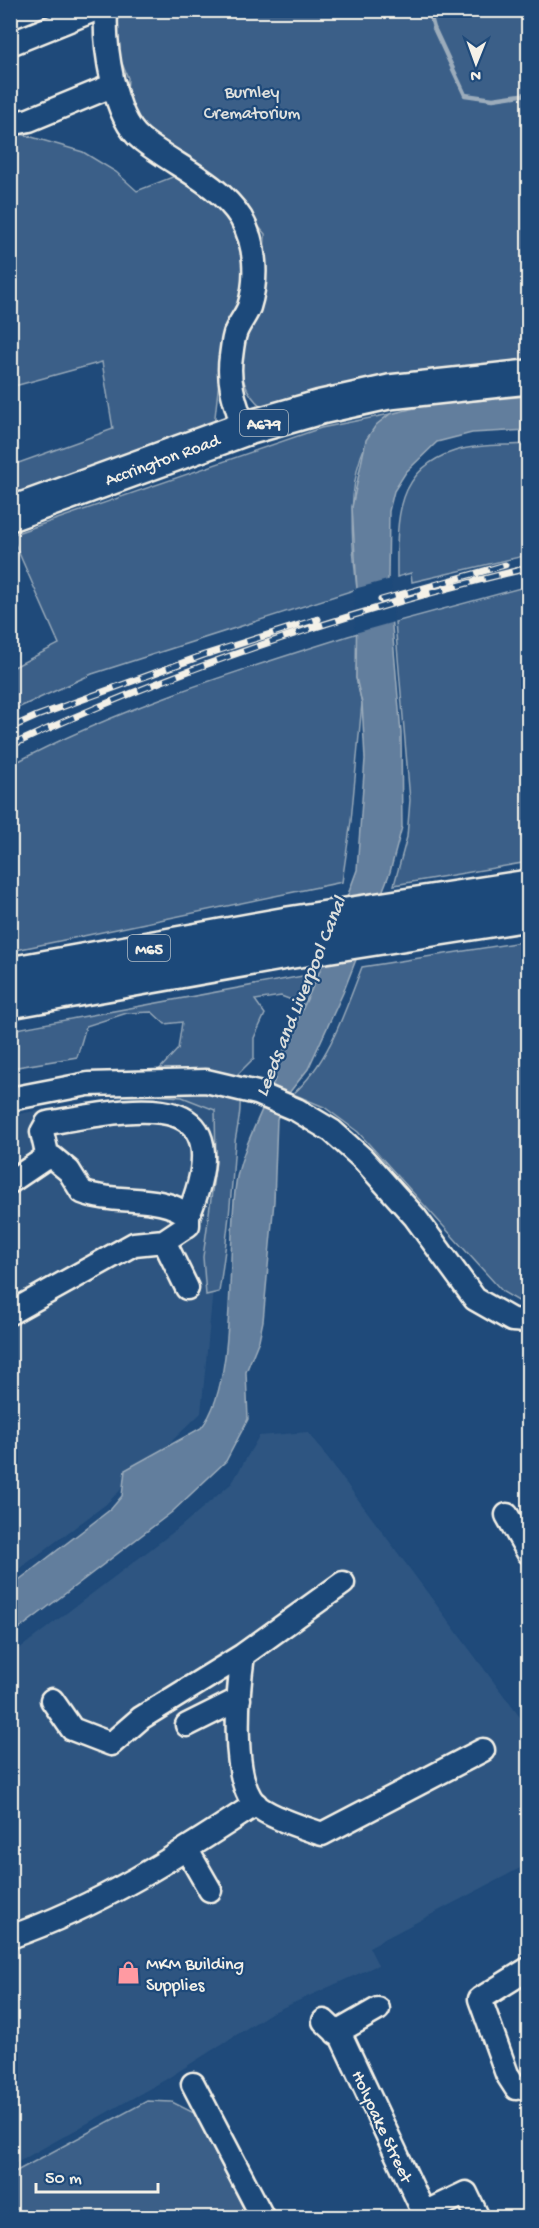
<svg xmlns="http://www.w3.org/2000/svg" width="539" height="2228" font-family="'Gochi Hand',sans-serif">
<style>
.built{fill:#2d5581}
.green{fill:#3a5f88;stroke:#97a8b8;stroke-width:1.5}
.water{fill:#627e9d;stroke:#9cacbb;stroke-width:1.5}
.pier{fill:#1f4a7a}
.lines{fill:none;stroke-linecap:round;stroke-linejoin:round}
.stream{stroke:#9cacbb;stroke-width:4.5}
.minor-casing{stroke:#f4f1e8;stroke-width:27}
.highway-casing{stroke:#f4f1e8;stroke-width:38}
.minor{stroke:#1f4a7a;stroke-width:22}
.highway{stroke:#1f4a7a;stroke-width:33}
.rail-casing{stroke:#f4f1e8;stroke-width:7}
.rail{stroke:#1f4a7a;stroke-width:4.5;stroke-dasharray:14;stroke-linecap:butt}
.labels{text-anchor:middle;stroke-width:4.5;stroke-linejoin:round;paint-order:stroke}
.shield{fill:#1f4a7a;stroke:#b4bfc7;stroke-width:1.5}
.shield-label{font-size:16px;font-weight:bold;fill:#f4f1e8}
.park-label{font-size:18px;fill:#e1e2de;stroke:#1f4a7a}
.street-label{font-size:18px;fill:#f4f1e8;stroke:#1f4a7a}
.poi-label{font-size:18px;fill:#f4f1e8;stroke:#1f4a7a;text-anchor:start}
.water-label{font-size:20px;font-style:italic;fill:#dee0dd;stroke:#1f4a7a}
</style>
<rect width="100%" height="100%" fill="#1f4a7a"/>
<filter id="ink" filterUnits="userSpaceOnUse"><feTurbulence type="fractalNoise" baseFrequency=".0167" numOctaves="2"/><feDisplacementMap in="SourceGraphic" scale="12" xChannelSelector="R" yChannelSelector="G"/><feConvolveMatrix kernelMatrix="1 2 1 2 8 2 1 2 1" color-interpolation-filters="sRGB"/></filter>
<g filter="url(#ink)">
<path class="built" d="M142 1094 182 1097 230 1115 201 1413 105 1505 11 1575V1115Z
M308 1432 528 1728V1864L369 1947 378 1965 271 2013 165 2080 11 2166V1655L180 1527 232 1483 259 1436Z"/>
<path class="green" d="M114 11H528V370L272 414C244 398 234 369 246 339 249 330 254 322 257 313 264 287 264 261 265 234L254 221 145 136 126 108 128 78 111 36Z
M11 131 83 152 116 172 137 191 175 176 220 208 236 226 247 268 243 296 222 354 214 426 11 496 10 466 113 429 102 362 11 387Z
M390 414C342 450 351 535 357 589L92 674 11 711 10 669 59 644 11 535 321 428Z
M528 444V555L412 582 411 573 397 577C397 524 393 470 455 451 477 444 505 446 528 444Z
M528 586V862L394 885 407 837 410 800 395 622Z
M358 633 356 678 362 703 351 821 342 882 11 951V765C120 707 240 670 358 633Z
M528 941V1306H527L503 1292 358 1132 324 1107 293 1094C329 1062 345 1011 362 967Z
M319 973 305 1005 281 996 255 1000 265 1014 254 1038V1058L233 1079 156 1073 178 1049 182 1022 165 1024 152 1012 127 1013 86 1026 77 1057 11 1068V1030Z
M143 1087 205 1089 240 1101C241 1116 237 1127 235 1142 232 1192 227 1242 219 1292L206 1295 203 1257 216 1162 215 1110 182 1097 142 1094Z
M147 2101 172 2102 194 2113 248 2217H11V2174Z"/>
<path class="water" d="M528 396V430L472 433 437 442 406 472 394 491 389 511 388 579 401 733 402 827 390 872 343 993 308 1069 289 1093 277 1119 274 1201 263 1321 259 1340 246 1372 248 1419 226 1461 172 1512 11 1635V1586L111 1509 122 1496 125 1470 201 1428C240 1382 225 1240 237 1177 244 1145 263 1110 275 1079V1069L319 973 357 870 365 759 362 703 356 678 357 589 352 507 366 440 376 425 390 414 423 406Z"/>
<path class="pier" d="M391 579 394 622 355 633 354 589Z"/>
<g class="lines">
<path class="stream" d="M429 10 434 28 465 95 493 99 528 94"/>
<defs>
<path id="minor" d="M106 10C104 45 113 117 141 139 173 165 218 182 241 218 256 244 258 278 249 307 246 315 240 322 236 331 233 338 232 349 231 357 227 383 236 405 244 429
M10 44 94 10
M10 124 29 120 114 85
M10 1099 88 1084 206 1081 257 1093 297 1110 332 1131 363 1159 415 1217 475 1299 512 1320 528 1321
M48 1158 42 1132 47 1123C132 1109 244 1081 188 1216
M10 1182 44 1159 52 1157 69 1171 82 1192C115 1205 162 1193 188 1216V1225L164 1241
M10 1313 134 1244 164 1241 187 1288
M507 1515 528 1552
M343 1583 243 1655C238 1690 230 1777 255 1804 268 1817 305 1828 322 1834L483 1750
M52 1700 72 1729 111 1744 141 1718 243 1655
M187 1725 239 1699
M187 1850 210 1890
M10 1937C100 1906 177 1856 256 1804
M528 1969 480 1999 507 2074 516 2088 528 2086
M324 2021 342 2038 424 2213 466 2193 478 2218
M336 2033 378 2009
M193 2084 263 2218"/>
<path id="highway" d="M10 514 244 429 321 407 389 392 528 377
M10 974 288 924 528 887
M10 1001 286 952 528 914"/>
</defs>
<use href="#minor" class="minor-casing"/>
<use href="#highway" class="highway-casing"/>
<use href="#minor" class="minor"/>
<use href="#highway" class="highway"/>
<defs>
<path id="rail" d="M381 600 505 565
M10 728 37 716 204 655 318 619
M10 746C175 669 352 610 528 568"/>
</defs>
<use href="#rail" class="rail-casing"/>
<use href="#rail" class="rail"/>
</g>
</g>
<defs>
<symbol id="shop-bare" viewBox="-9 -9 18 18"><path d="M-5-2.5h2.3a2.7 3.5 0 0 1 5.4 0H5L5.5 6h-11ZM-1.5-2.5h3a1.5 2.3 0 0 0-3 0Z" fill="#ff9aa2" stroke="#1f4a7a" stroke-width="2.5" paint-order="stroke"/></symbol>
</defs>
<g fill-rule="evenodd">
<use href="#shop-bare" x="112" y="1956" width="33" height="33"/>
</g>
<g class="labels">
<g class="shield">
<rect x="240" y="410" width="48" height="26" rx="4.5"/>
<rect x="128" y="935" width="42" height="26" rx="4.5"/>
</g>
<g class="shield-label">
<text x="264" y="429">A679</text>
<text x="149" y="954">M65</text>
</g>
<g class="park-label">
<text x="252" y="97">Burnley<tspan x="252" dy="21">Crematorium</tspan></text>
</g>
<g class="street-label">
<text transform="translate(162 459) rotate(-20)" y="6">Accrington Road</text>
<text transform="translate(383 2126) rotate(65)" y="6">Holyoake Street</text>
</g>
<g class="poi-label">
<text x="146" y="1969">MKM Building<tspan x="146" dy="21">Supplies</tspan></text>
</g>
<g class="water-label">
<text transform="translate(299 996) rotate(-68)" y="7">Leeds and Liverpool Canal</text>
</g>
</g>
<rect width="539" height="2228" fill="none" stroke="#1f4a7a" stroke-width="36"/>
<rect x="18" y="18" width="503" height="2192" fill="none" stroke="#f4f1e8" stroke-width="2" filter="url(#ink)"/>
<g transform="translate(476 63) rotate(181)" stroke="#1f4a7a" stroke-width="4.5" paint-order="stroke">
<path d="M0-4.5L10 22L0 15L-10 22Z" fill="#f4f1e8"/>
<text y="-9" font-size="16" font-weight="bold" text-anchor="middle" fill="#f4f1e8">N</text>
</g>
<path d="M36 2183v9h122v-9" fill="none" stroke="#f4f1e8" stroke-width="3"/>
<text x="45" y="2183" font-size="18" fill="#f4f1e8" stroke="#1f4a7a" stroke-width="4.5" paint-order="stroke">50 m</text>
</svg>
